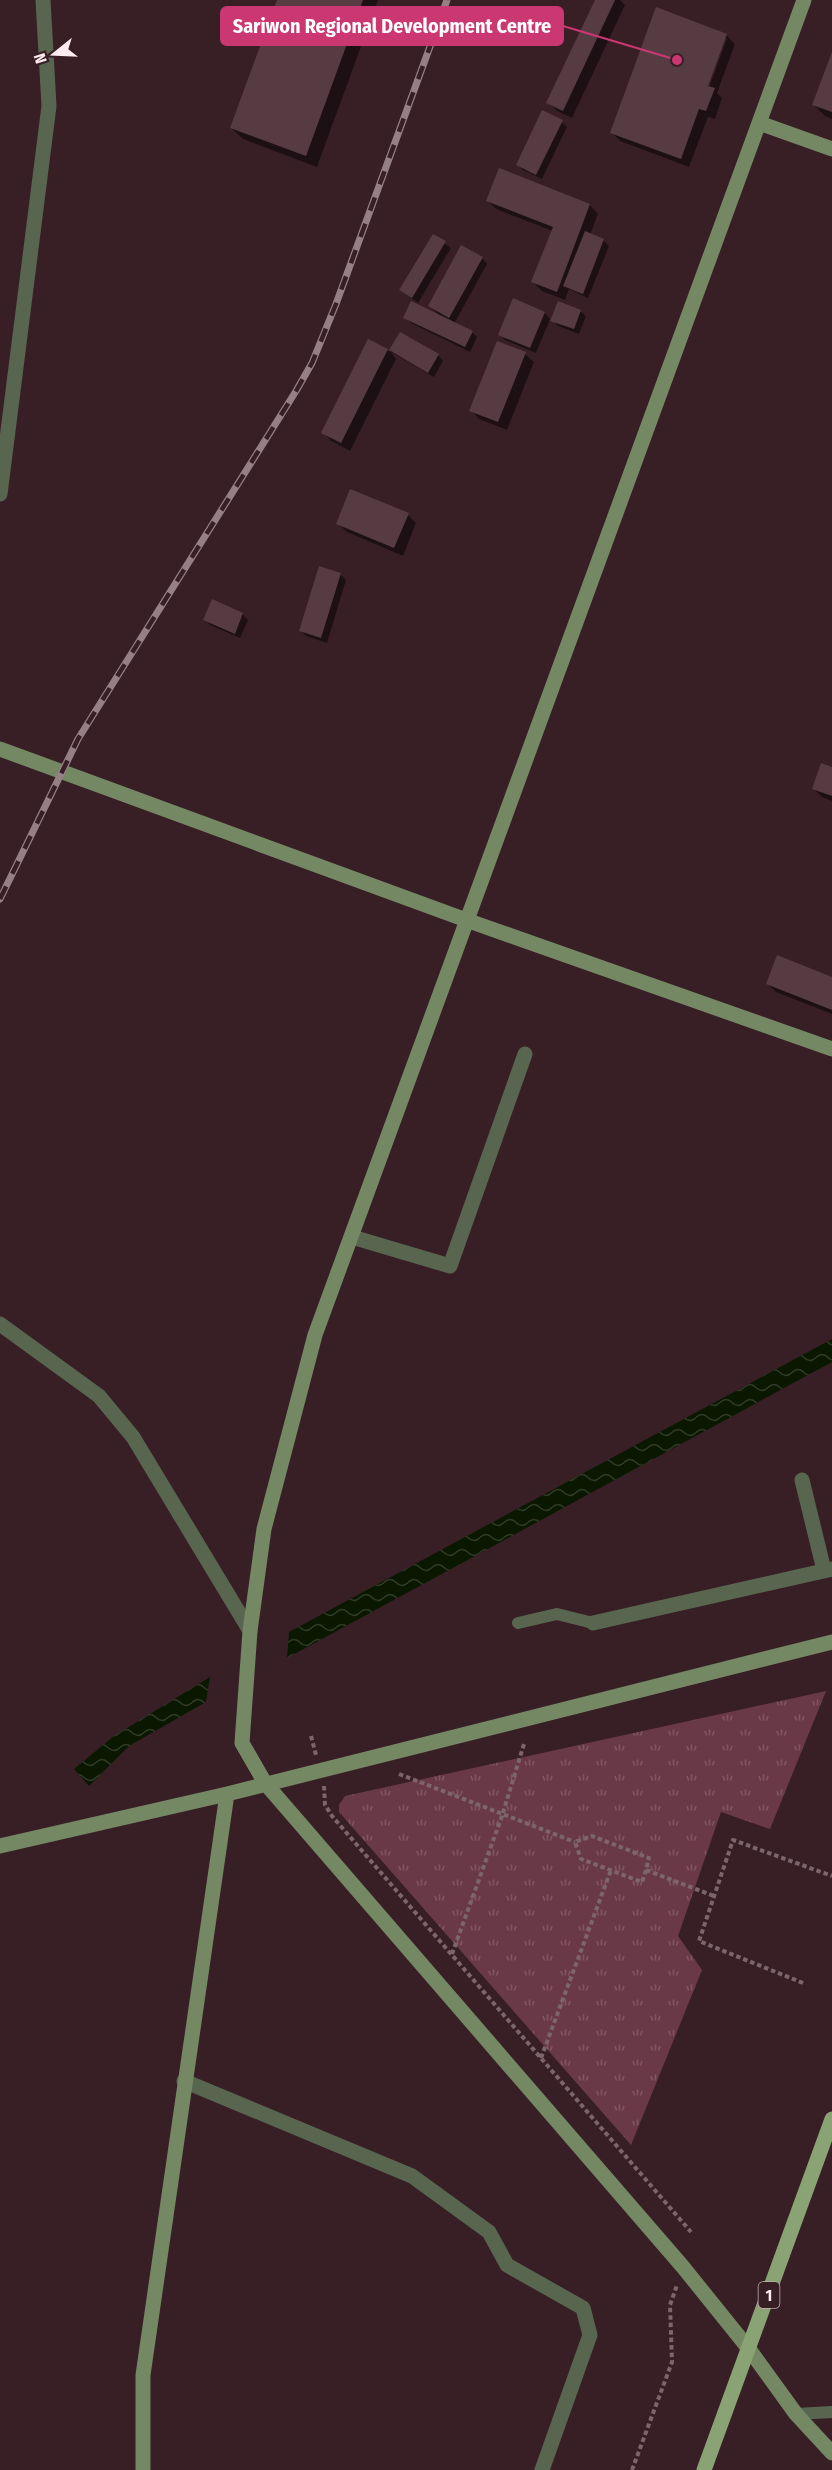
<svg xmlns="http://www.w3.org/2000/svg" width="832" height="2470" font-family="'Fira Sans Condensed',sans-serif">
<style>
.grass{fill:url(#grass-tufts)}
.water{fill:url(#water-waves)}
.shadow{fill:#0007;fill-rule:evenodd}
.building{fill:#573b43}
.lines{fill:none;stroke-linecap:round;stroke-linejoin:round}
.path{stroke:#7c656b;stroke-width:4;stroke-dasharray:4.5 3;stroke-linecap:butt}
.lane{stroke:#59664f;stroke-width:12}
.street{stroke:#59664f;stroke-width:15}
.secondary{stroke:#758864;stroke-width:15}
.primary{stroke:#8aa374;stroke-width:15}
.rail-casing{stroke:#968085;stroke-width:7}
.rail{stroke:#381f26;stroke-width:4.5;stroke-dasharray:14;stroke-linecap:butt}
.labels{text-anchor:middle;stroke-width:5;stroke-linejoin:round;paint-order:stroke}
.shield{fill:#381f26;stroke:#c3aeb3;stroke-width:1.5}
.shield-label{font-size:16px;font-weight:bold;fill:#feecf0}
.leader{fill:none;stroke:#cb3871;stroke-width:2}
.callout-dot{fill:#cb3871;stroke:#381f26;stroke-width:2}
.callout{fill:#cb3871;stroke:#cb3871;stroke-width:2}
.callout-label{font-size:20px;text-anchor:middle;font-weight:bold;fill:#fff}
</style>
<defs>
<pattern id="grass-tufts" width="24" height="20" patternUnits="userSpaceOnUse" patternTransform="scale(1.5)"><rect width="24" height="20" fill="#6a3948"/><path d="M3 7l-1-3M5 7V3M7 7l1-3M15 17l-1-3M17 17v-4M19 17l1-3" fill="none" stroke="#805663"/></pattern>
<pattern id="water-waves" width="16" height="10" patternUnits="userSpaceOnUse" patternTransform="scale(1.5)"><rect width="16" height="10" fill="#0b1800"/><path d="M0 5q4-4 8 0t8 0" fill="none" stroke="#303a26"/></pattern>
</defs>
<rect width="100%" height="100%" fill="#381f26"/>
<path class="grass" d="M826 1691 770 1829 721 1812 678 1936 702 1970 631 2145 339 1812V1805L345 1796Z"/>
<path class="water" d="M832 1339V1362L287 1658 289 1632Z
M210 1677 206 1702 129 1746 89 1786 74 1769 114 1736Z"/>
<path class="shadow" d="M278 0H378L317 167 243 139 231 128Z
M596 0H620L625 5 572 118 557 111 548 102Z
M726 35 735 44 717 93 722 98 715 119 708 117 689 167 620 141 612 133ZM724 38H727L707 93 704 92Z
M832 56V119L825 116 814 105Z
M562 122 567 127 542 179 523 170 517 164Z
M499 170 590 205 598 214 590 235 604 241 609 246 588 298 569 289 565 300 542 291 533 282 553 231 496 209 488 201Z
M434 236 451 248 418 303 401 290Z
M482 258 487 264 454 324 472 332 477 337 470 352 411 323 405 317 440 316 430 306Z
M514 300 545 313 550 319 536 353 505 340 500 334Z
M580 311 586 316 579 334 558 326 552 320Z
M400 334 438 355 443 361 434 377 391 352 396 359 350 451 331 441 323 432 369 341 390 352Z
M525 354 534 362 507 430 479 419 471 410Z
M408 515 416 523 403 556 347 532 338 524Z
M340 574 346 580 327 643 306 636 301 631Z
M213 601 242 614 248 620 240 638 210 625 205 619Z
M832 769V801L822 797 813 788Z
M832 978V1014L776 992 767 983Z"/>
<path class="building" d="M277 0H363L306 156 230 128Z
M595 0H615L563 111 546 103Z
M656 7 727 34 708 86 715 88 706 111 699 109 681 159 610 133Z
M832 52V112L812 105Z
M542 110 563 120 536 175 516 165Z
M499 168 590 204 557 292 531 282 553 227 486 201Z
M585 231 604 239 583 294 563 286Z
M433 234 446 241 412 298 399 290Z
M461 245 483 257 449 318 428 306Z
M513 298 545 312 530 348 498 335Z
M411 301 473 331 465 347 403 318Z
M558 301 581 310 574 329 550 321Z
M400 332 439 354 428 373 389 350Z
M368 339 388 349 341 443 321 433Z
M497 341 526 352 498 422 469 411Z
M350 489 409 513 394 548 336 524Z
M319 566 341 573 321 638 299 631Z
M212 599 243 613 235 634 203 620Z
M821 763 832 767V796L812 789Z
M777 955 832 977V1010L766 984Z"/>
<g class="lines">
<path class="path" d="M311 1736 316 1755
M399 1774 575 1842
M324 1786 325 1805 332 1816 691 2232
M646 1870 642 1882 581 1859 575 1842 592 1836 649 1858 646 1870 714 1896
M452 1954 502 1816 524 1744
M803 1983 699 1941 733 1840 832 1876
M541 2058 611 1870
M632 2470 672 2362 670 2305 677 2285"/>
<path class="lane" d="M518 1623 557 1614 593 1623
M796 2414 832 2412"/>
<path class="street" d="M0 494 49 106 43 0
M352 1237 450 1266 525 1054
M0 1324 99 1396 133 1437 250 1631
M802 1480 824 1570
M593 1623 832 1569
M184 2081 412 2176 489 2232 507 2265 583 2308 590 2335 542 2470"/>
<path class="secondary" d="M804 0 315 1335 264 1529 250 1631 242 1743 265 1783 683 2267 749 2349 796 2414 832 2453
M759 123 832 149
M0 749 469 921 832 1049
M0 1846 227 1794 832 1642
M143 2470V2375L227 1794"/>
<path class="primary" d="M704 2470 832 2119"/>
<defs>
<path id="rail" d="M0 899 78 739 296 391 312 363 336 304 447 0"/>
</defs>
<use href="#rail" class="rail-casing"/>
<use href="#rail" class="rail"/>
</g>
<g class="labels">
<rect class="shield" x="758.5" y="2282" width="21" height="26" rx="4.5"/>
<g class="shield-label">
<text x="769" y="2301">1</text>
</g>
</g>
<path class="leader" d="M677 60L563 26"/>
<circle class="callout-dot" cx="677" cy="60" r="6"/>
<rect class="callout" x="221" y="7" width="342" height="38" rx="6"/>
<g class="callout-label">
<text x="392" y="33">Sariwon Regional Development Centre</text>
</g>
<g transform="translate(54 54) rotate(252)" stroke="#381f26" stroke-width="4.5" paint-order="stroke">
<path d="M0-4.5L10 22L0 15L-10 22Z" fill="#feecf0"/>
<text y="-9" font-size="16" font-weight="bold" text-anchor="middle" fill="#feecf0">N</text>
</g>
</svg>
